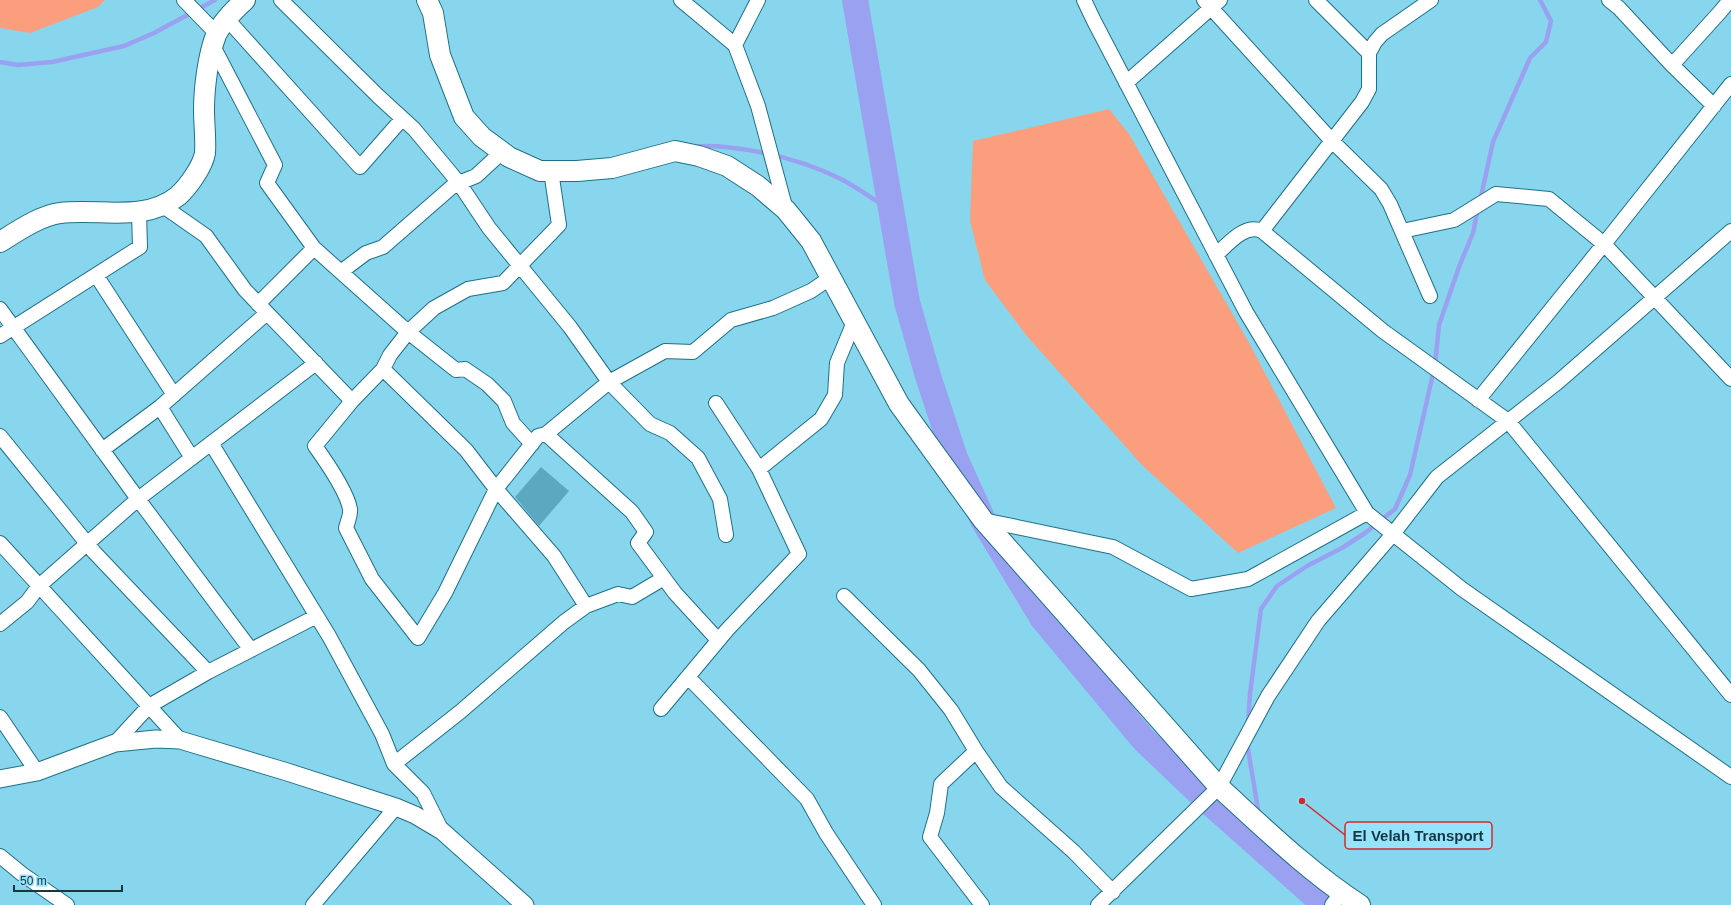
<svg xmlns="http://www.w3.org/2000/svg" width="1731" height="905" font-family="Arial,sans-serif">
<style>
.green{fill:#fb9e7e}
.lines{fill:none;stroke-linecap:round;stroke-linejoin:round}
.stream{stroke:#9ba1f1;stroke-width:4.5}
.river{stroke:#9ba1f1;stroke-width:26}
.building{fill:#5ba9c0}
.minor-casing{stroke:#1d7187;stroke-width:16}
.tertiary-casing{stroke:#1d7187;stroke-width:19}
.secondary-casing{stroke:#1d7187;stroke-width:22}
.minor{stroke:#fff;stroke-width:14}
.tertiary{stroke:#fff;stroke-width:17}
.secondary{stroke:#fff;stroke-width:20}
.leader{fill:none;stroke:#d62828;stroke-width:1.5}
.callout-dot{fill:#d62828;stroke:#95e3fc;stroke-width:1.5}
.callout{fill:#95e3fc;stroke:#d62828;stroke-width:1.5}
.callout-label{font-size:15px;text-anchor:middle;font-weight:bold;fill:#163740}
</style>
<rect width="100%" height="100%" fill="#88d6ee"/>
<path class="green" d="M0 0H105L98 7 30 33 0 28Z
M1109 109 1129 134 1248 341 1336 508 1238 553 1142 465 1026 335 985 280 970 221 973 141Z"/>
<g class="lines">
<path class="stream" d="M0 62 18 65 52 62 124 46 154 33 215 0
M695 147C705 145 715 146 725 147 765 151 807 162 843 180 859 189 875 200 890 210
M1480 201 1493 142 1530 58 1546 42 1551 21 1540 0
M1248 724 1250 694 1261 609 1277 586 1307 566 1342 548 1365 533 1395 509 1410 475 1435 365 1439 325 1459 267 1473 233 1478 208
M1247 743 1259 815
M1265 839 1271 857"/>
<path class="river" d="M855 0 907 302 928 376 955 458 983 520 1043 619 1143 739 1207 800 1325 905"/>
</g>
<path class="building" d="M541 467 569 491 539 526 515 497Z"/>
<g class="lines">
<defs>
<path id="minor" d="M184 0 217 34
M281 0 378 96 414 129 459 183 489 228 570 327 609 382 650 424 670 433 698 458 720 499 726 535
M681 0 735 45
M758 0 735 45 758 106 786 210
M1084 0 1094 21 1246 312 1367 513 1462 589 1731 777
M1204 0 1332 141 1381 189 1390 204 1430 296
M1316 0 1369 53
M1609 0 1619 8 1672 65 1714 106
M227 19 360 167 402 119
M213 46 275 165 267 183 314 248 408 332 456 370 465 369 487 384 504 401 513 423 532 444
M1672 65 1720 12 1730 0
M1126 83 1220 0
M163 206 206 236 245 290 352 401 383 369 466 450 496 489 554 556 586 606
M1262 231 1362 102 1369 89V53L1375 42 1382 34 1431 0
M1402 231 1454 220 1496 194 1549 199 1604 244 1731 379
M1216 255C1228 244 1245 223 1262 231L1383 331 1508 421 1731 695
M342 271 366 253 383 247 454 185 476 176 502 152
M96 275 174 395
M258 304 314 248
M0 309 138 499 251 650
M0 336 140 247 139 212
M383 369 390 355 408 332 434 308 468 289 503 283 559 225 551 171
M1478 400 1612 234 1731 84
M352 401 315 446C325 460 347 492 350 509 351 515 347 523 346 528L372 579 418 638 445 593 496 489 538 436 546 434 609 382 665 351 693 352 731 320 773 308 811 291 830 278
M716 403 759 469
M160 407 192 458
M546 434 632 512 646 532 638 543 675 593 718 640
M0 436 94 552 208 672
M211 443 329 636 382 734 394 764 423 793 442 831
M102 450 160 407 267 313
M983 520 1113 547 1191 589 1248 579 1367 513
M0 543 180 740
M844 596 919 670 951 710 976 751 1001 787 1074 852 1113 892
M0 624 27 602 39 586 138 499 316 363
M688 677 807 799 826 833 874 905
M661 709 727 630 799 554 759 469 821 419 835 395 837 363 854 322
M0 717 37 772
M115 743 149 706 208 672 317 616
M976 751 941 784 937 813 930 837 982 905
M394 764 460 712 564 622 586 606 618 594 632 597 664 578
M0 856 22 874 67 905
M313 905 396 807
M1098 905 1219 787 1268 696 1318 621 1393 534 1437 477 1558 382 1731 231
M1332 905 1342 892"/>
<path id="tertiary" d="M0 779 37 772 115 743 156 739 180 740 284 771 396 807 415 815 442 831 525 905"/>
<path id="secondary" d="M427 0 433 13 440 55 464 117 482 137 509 157 540 171H577L612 168 675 151 699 156 727 166 758 186 786 210 811 241 899 404 983 520 1219 787C1264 828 1309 872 1360 905
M0 242C16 232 41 215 60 213 99 208 144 223 178 196 188 187 203 166 205 153 206 139 204 124 204 110 204 88 208 56 216 35 222 22 234 10 245 0"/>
</defs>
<use href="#minor" class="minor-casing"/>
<use href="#tertiary" class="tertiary-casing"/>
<use href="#secondary" class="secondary-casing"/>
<use href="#minor" class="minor"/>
<use href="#tertiary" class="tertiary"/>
<use href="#secondary" class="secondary"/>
</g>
<path class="leader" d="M1302 801L1345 835"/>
<circle class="callout-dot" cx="1302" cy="801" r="4"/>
<rect class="callout" x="1345" y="822" width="147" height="27" rx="4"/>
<g class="callout-label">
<text x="1418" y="841">El Velah Transport</text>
</g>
<path d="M14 885v6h108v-6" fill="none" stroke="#163740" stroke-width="2"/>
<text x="20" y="885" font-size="12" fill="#163740" stroke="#95e3fc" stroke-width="3" paint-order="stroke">50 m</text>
</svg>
